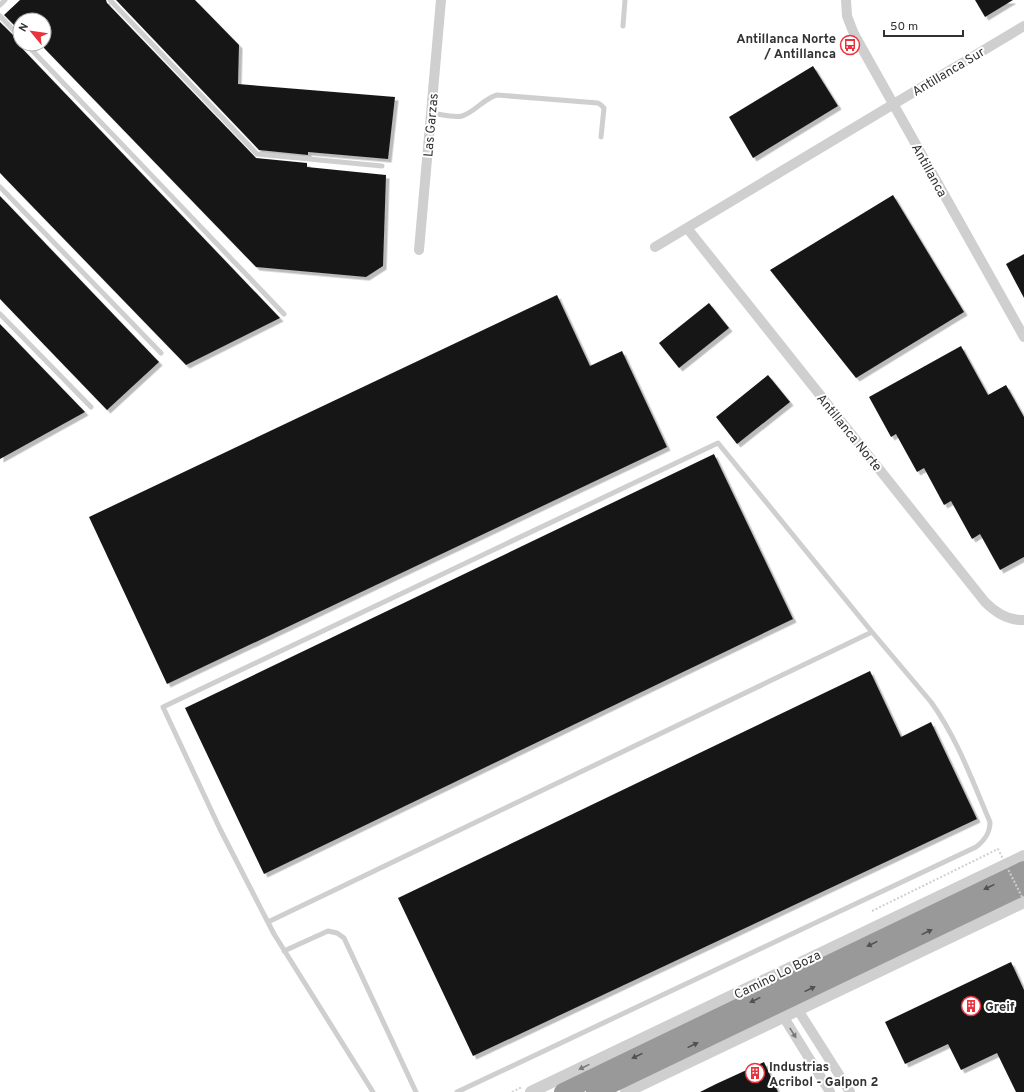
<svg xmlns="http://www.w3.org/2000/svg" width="1024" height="1092" font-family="Overpass,sans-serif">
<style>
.building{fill:#191919;filter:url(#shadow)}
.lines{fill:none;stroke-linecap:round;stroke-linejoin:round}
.path{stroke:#cfcfcf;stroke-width:2;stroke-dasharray:2 2;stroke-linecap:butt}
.service{stroke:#cfcfcf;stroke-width:5}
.minor{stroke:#cfcfcf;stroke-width:10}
.tertiary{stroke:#cfcfcf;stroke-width:12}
.motorway{stroke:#999;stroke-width:18}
.path-bridge{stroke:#cfcfcf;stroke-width:2;stroke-dasharray:2 2;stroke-linecap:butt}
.oneway{fill:#515151}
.oneway2{fill:#797979}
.labels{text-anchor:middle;stroke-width:4;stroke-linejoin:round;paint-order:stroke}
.poi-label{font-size:13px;font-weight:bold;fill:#323232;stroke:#fff;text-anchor:start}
.street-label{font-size:13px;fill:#323232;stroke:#fff}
</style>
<defs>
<filter id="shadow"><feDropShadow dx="3.5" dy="3.5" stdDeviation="0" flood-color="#0004"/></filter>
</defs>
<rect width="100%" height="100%" fill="#fff"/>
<path class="building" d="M20 0H106L107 3 256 158 307 163V167L386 175 383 266 366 277 256 267 44 48V20H20V31L4 15Z
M116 0H195L239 45 238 84 395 97 388 159 308 152V155L259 150Z
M975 0H1013L985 17Z
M0 22 17 39 15 41 280 318 186 365 0 173Z
M813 66 838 106 753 158 729 117Z
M893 195 964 312 856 378 770 270Z
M0 196 159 362 107 410 0 299Z
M1024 254V298L1006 264Z
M557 295 590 366 622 351 667 447 167 684 89 517Z
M709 303 729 328 679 368 659 343Z
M0 324 85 412 0 459Z
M961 346 988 395 1006 385 1024 417V557L1000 570 980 534 972 539 951 501 944 505 924 468 917 472 896 434 891 437 869 397Z
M768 375 790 402 737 444 716 417Z
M714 454 793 619 264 874 185 708Z
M870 671 901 737 931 722 977 819 473 1056 398 898Z
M1011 962 1024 990V1092H1016L997 1053 961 1070 948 1044 905 1064 885 1022Z
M764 1062 778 1092H700L716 1084Z"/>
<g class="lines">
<path class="path" d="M512 1092 522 1087"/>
<path class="service" d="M110 0 257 154 382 166
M0 5 5 0
M0 16 20 37
M623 26 625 0
M26 44 284 314
M431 113C439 114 455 118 462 116 475 112 483 99 497 95L598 103 601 105 604 108 601 137
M0 187 161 353
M0 314 91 407
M268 922 872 632 931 702C957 738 972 780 990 822 990 833 985 840 976 847L457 1092
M284 951 328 931 337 933 344 938 416 1092
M373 1092 274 934 220 829 163 707 718 443 872 632"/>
<path class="minor" d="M846 0 847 16 854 34 1024 337
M687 228 985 602C996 613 1008 621 1024 620
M655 247 1024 26
M419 250 441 0
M798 1010 850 1092
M783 1016 830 1092"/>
<path class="tertiary" d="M531 1092 1024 856
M626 1092 1024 902"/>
<path class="motorway" d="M563 1092 1024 870
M595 1092 1024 886"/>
<path class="path-bridge" d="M872 911 998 849 1024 901"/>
</g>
<defs><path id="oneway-solid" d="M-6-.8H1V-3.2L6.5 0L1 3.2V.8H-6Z"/></defs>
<g class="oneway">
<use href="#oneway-solid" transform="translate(989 887) rotate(154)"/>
<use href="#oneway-solid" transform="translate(927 932) rotate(-26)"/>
<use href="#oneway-solid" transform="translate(872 944) rotate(154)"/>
<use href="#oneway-solid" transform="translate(810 989) rotate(-26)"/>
<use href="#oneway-solid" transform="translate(755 1000) rotate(154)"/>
<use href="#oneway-solid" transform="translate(693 1045) rotate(-26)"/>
<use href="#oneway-solid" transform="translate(637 1056) rotate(154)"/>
</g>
<g class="oneway2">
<use href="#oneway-solid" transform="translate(793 1033) rotate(58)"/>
<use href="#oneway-solid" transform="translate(584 1067) rotate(154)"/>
</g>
<defs>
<symbol id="bus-ring" viewBox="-11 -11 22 22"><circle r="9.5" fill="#fff" stroke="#e9333d" stroke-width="1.5"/><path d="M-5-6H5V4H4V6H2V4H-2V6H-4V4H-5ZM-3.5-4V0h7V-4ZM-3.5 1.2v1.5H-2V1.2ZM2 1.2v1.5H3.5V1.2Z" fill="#e9333d"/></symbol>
<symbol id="building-ring" viewBox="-11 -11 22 22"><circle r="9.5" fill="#fff" stroke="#e9333d" stroke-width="1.5"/><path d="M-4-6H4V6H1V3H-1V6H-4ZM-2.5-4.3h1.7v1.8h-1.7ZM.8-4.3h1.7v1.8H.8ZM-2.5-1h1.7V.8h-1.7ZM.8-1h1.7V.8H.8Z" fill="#e9333d"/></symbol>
</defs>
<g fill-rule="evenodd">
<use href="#bus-ring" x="839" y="34" width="22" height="22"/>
<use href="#building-ring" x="960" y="995" width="22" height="22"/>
<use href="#building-ring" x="744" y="1062" width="22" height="22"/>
</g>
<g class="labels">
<g class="poi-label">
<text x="836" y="43" text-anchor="end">Antillanca Norte<tspan x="836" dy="15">/ Antillanca</tspan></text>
<text x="985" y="1011">Greif</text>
<text x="769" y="1071">Industrias<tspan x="769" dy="15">Acribol - Galpon 2</tspan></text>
</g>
<g class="street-label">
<text transform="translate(948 71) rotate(-31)" y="5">Antillanca Sur</text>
<text transform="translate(430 125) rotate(-85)" y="5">Las Garzas</text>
<text transform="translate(930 170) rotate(61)" y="5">Antillanca</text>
<text transform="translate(850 432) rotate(51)" y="5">Antillanca Norte</text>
<text transform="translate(777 974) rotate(-26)" y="5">Camino Lo Boza</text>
</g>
</g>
<g transform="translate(32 32) rotate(299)"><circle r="19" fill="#ffffff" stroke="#adadad"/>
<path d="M0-3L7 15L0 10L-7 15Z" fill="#e9333d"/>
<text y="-6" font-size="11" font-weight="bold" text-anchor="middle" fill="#323232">N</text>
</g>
<path d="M884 30v6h79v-6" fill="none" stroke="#323232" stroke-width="2"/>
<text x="890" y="30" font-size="12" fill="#323232" stroke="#ffffff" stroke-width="3" paint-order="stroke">50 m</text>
</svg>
